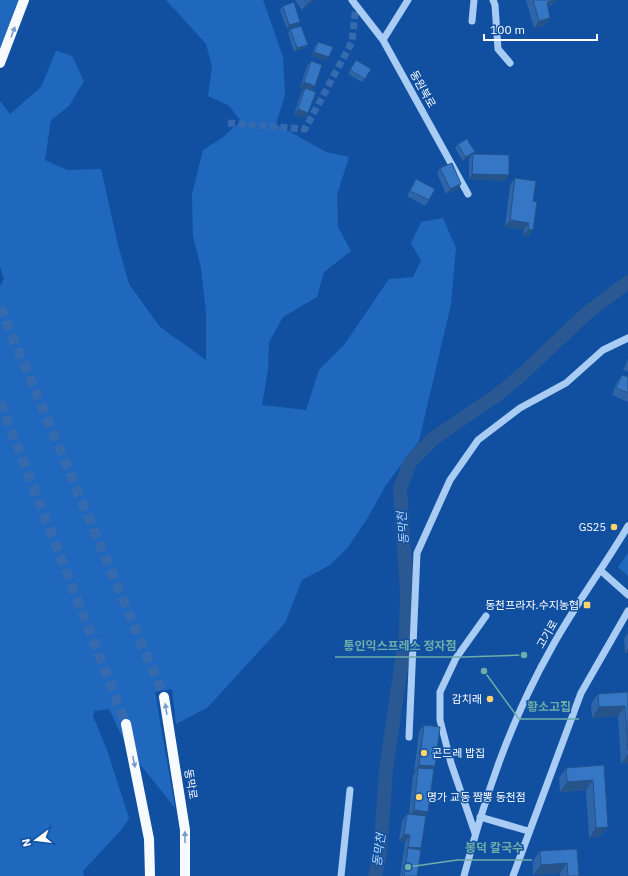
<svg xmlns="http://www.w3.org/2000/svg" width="628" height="876" font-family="'IBM Plex Sans','Noto Sans KR',sans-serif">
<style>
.green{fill:#2068be}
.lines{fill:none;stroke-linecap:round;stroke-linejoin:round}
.river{stroke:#295893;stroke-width:14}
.minor-tunnel{stroke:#356aae;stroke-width:7;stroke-dasharray:7 3.5;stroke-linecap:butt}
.major-tunnel{stroke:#356aae;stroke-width:10;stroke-dasharray:10 5;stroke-linecap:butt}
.minor{stroke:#a9ccf5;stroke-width:7}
.major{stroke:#f7faff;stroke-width:10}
.wall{fill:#2e65a9}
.shaded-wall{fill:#25538a}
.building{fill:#3576c5;stroke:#25538a}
.oneway{fill:#789ccb}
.poi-dot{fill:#ffd46d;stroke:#1150a0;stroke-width:1.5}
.labels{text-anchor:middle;stroke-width:3;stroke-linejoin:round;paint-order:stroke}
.street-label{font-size:11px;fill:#fff;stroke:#1150a0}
.poi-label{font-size:11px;fill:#fff;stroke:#1150a0;text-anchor:end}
.water-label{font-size:12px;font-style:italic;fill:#b6d6fb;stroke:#1150a0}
.leader{fill:none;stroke:#6fada8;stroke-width:1.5}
.callout-dot{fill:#6fada8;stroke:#1150a0;stroke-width:1.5}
.callout-label{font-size:12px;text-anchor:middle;font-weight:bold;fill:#6fada8;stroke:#1150a0;stroke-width:3;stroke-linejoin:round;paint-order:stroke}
</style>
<rect width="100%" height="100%" fill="#1150a0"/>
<path class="green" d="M1 0H18L0 51V2Z
M166 0H263L283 57 285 95 276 124 326 152 349 157 337 195 338 227 351 251 324 272 317 297 283 317 269 342 268 369 262 405 306 410 319 370 344 345 389 279 413 277 421 261 411 243 421 222 443 218 456 248 451 304 419 441 386 485 367 519 348 547 330 565 302 580 285 623 207 708 176 724 172 689 155 692 175 808 128 749 109 709 94 711 93 716 107 750 129 818 122 829 83 871 84 876H0V286L4 279 0 267V101L10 114 41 87 56 51 72 56 84 81 69 106 51 120 45 160 67 170 101 169 118 245 129 284 160 327 206 360V313L201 268 193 236 192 194 203 150 222 138 241 121 228 105 208 96 212 67 206 44Z
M628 553V576L618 567Z"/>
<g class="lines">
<path class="river" d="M375 876 380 854 386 770 406 632 407 593 400 488 411 461 434 438 497 395 518 378 588 312 628 282"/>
<path class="minor-tunnel" d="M228 123 305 129 352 42 356 5"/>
<path class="major-tunnel" d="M0 307 164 697
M0 402 126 724"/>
<path class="minor" d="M352 0 383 40 468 194
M493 0 495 5 498 49 510 63
M472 21 474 0
M383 40 408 0
M600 570 628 595
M409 737 417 553 450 480 478 440 520 408 566 383 603 350 628 338
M480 817 528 831
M475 833 451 763 440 720V692L456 658 486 616
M341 876 350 790
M464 876C485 796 511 719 552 647 575 605 604 567 628 526
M513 876 581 693 628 611"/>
<path class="major" d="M0 63 24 0
M164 697 185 830V876
M126 724 149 839 150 876"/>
</g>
<path class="wall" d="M295 0H314L302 10Z
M526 0H558L548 7 545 25 534 28Z
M283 6 300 22 298 25 287 29 280 10Z
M290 29 308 45 305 48 294 52 288 33Z
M318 42 327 61 312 56 315 46Z
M311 61 315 86 312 90 308 113 305 118 294 115 301 93 304 89 300 88 307 66Z
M354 64 371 69 362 82 348 74Z
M458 144 475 152 472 155 463 161 455 148Z
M473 154 505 181 469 179V159Z
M440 168 458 189 446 194 437 173Z
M515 178 533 201V230L528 237 523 236 524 230 505 227 510 185Z
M416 179 429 200 425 206 407 196 413 184Z
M628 359V372L623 370Z
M622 375 628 377V402L612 395 617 382Z
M628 633V653H625L624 639Z
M628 692V763L621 764 618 716 592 718 591 704 598 694Z
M424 725 435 766 433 769 421 848 419 850 417 876H400L405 842 399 841 402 821 407 814H409L413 775 415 772H414L419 732Z
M604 765 608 827 600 837 589 838 586 790 560 792 559 778 566 768Z
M577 849 579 876H560V873L533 875V861L540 851Z"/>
<path class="shaded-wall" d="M311 0H314L302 10 307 3Z
M552 0H558L542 10 547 3Z
M550 18 545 25 534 28 539 21Z
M300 22 298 25 287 29 289 25Z
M308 45 305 48 294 52 297 48Z
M314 52 329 57 327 61 312 56Z
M304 82 315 86 311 92 300 88Z
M298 109 308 113 305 118 294 115Z
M475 152 472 155 463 161 465 157Z
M472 174 509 175 505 181 469 179Z
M461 184 458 189 446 194 450 189Z
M510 220 529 223 524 230 505 227Z
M528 229 533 230 528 237 523 236Z
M628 648V653H625Z
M625 706 618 716 592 718 599 707Z
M628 754V763L621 764Z
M419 765 435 766 430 773 418 768 415 772H414Z
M593 780 586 790 560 792 567 782Z
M414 810 428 812 423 819 409 817Z
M608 827 600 837 589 838 596 828Z
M404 834 410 835 405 842 399 841Z
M408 847 421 848 416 855 408 848 403 854Z
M567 863 560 873 533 875 541 865Z"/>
<path class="building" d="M305 0H311L307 3Z
M533 0H552L547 3 550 18 539 21Z
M294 2 300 22 289 25 283 6Z
M301 26 308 45 297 48 290 29Z
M318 42 333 47 329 57 314 52Z
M356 60 371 69 365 79 350 70Z
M311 61 322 65 315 86 304 82Z
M305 88 316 92 308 113 298 109Z
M467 139 475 152 465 157 458 144Z
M473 154 509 155V175L472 174Z
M452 163 461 184 450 189 440 168Z
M515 178 536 181 533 201 537 202 533 230 528 229 529 223 510 220Z
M416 179 435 189 429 200 410 191Z
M622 375 628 377V393L616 388Z
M628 692V750L625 706 599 707 598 694Z
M424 725 440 727 435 766 419 765Z
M604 765 608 827 596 828 593 780 567 782 566 768Z
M418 768 434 769 428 812 414 810Z
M407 814 426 816 421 848 408 847 410 835 404 834Z
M408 848 421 850 417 876H404Z
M577 849 579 876H568L567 863 541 865 540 851Z"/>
<defs><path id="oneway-solid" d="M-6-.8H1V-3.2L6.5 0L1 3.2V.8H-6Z"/></defs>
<g class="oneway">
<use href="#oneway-solid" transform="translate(13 32) rotate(-70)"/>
<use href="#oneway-solid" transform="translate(166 709) rotate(-99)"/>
<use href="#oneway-solid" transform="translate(134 762) rotate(78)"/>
<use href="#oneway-solid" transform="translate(185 837) rotate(-90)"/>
</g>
<g class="poi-dot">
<circle cx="614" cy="527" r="4"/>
<rect x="583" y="601" width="8" height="8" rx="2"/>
<circle cx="490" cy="699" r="4"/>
<circle cx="424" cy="753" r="4"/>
<circle cx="419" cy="797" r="4"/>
</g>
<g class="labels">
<g class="street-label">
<text transform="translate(423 89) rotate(61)" y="4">동원북로</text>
<text transform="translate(547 634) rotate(-60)" y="4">고기로</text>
<text transform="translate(191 784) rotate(80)" y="4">동막로</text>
</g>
<g class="poi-label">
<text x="606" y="531">GS25</text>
<text x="579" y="609">동천프라자.수지농협</text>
<text x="482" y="703">감치래</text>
<text x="432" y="757" text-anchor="start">곤드레 밥집</text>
<text x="427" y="801" text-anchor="start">명가 교동 짬뽕 동천점</text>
</g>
<g class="water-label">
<text transform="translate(403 528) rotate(-94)" y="4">동막천</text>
<text transform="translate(379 850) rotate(-82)" y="4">동막천</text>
</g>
</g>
<path class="leader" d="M524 655L464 657H335M484 671L519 719H579M408 867L457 860H532"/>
<g class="callout-dot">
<circle cx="524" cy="655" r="4"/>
<circle cx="484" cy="671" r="4"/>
<circle cx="408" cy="867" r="4"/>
</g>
<g class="callout-label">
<text x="400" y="650">통인익스프레스 정자점</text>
<text x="549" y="711">황소고집</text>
<text x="494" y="852">봉덕 칼국수</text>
</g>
<g transform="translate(36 840) rotate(255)" stroke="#1150a0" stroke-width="3" paint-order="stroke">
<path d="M0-3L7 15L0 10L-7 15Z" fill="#ffffff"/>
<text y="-6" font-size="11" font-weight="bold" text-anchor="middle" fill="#ffffff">N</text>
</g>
<path d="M484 34v6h113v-6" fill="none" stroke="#ffffff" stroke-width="2"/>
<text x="490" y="34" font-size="12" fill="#ffffff" stroke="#1150a0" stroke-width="3" paint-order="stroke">100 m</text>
</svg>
